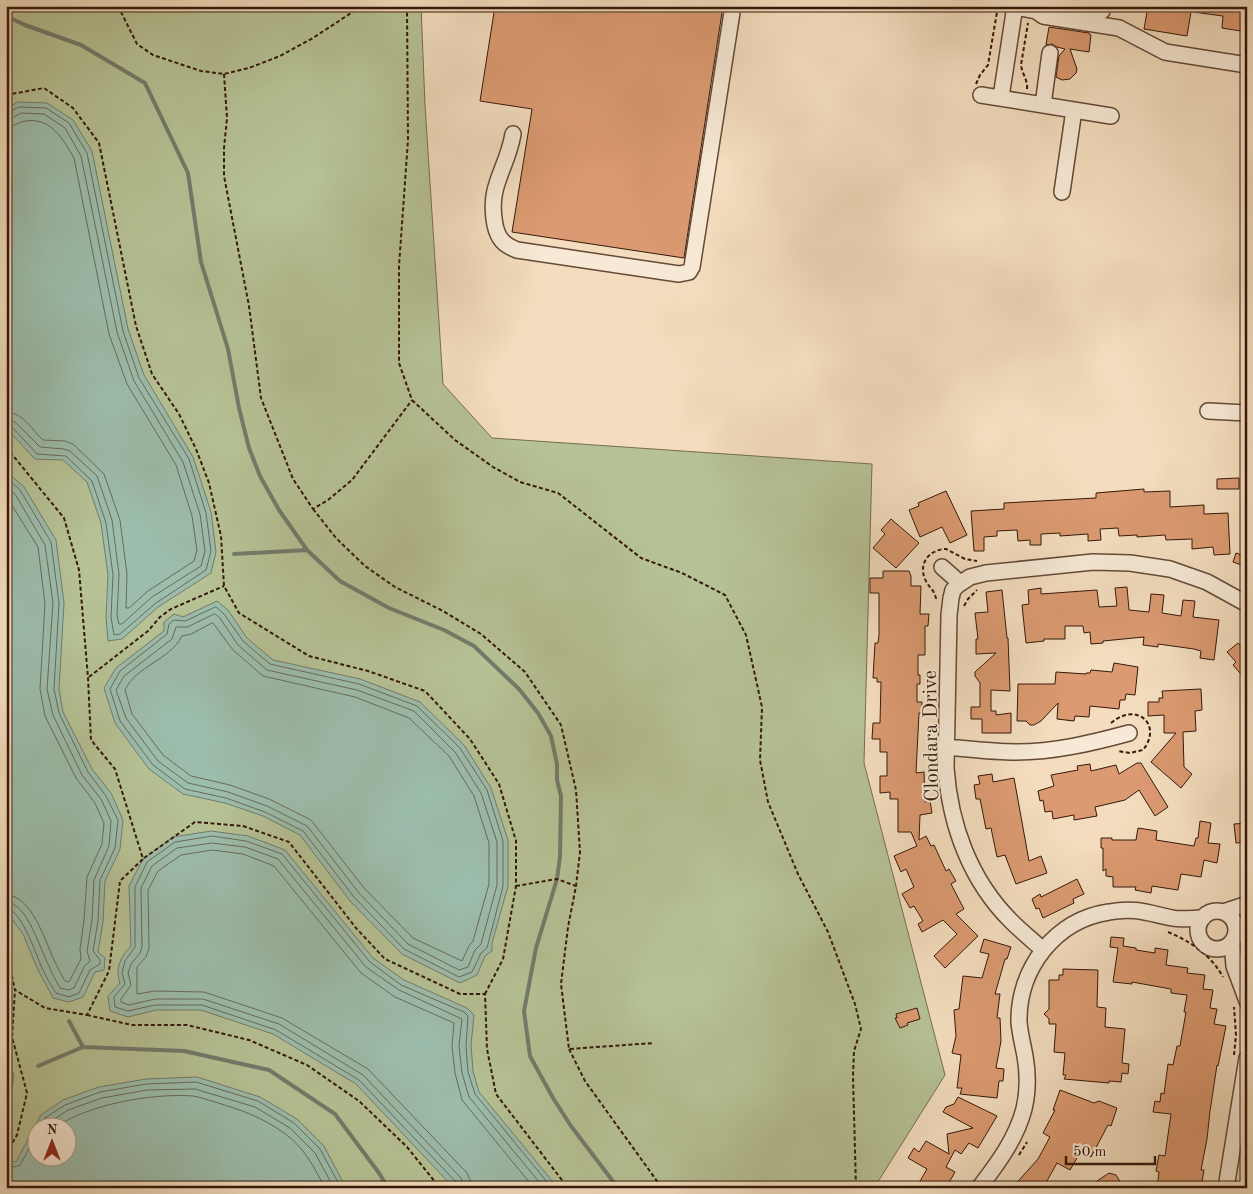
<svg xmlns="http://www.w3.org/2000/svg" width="1253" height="1194" font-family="'Old Standard TT',serif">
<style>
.green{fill:#b6c295;stroke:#766d50;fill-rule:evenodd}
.water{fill:#9cbdac;stroke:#737b6b;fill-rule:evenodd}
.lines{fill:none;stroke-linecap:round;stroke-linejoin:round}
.shore{stroke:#686a5b;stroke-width:1}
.stream{stroke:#737b6b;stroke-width:4}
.building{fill:#db9a71;stroke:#35180a}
.minor-casing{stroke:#644937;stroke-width:18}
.path{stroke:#35180a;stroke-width:2;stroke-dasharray:4 2.5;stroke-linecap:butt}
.minor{stroke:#f7e9d5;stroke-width:15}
.labels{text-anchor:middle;stroke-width:4;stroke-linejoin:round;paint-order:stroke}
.street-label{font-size:20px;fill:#35180a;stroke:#f7e9d5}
</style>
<rect width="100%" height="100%" fill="#f3ddbe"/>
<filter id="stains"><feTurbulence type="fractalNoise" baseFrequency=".004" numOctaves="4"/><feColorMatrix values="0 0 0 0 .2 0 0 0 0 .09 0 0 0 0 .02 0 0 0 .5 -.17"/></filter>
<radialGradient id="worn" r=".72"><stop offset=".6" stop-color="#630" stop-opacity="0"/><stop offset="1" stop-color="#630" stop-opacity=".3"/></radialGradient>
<path class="green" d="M6 6H421L425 105 443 384 492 438 872 464 864 763 945 1075 874 1188H6ZM38 1126H68V1156H38Z"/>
<path class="water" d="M18 102 47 103 73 120 92 151 128 329 144 375 193 457 211 512 216 552 211 573 158 607 122 639 108 641 106 617 108 575 101 523 87 482 63 460 35 459 6 428V109Z
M6 471 24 487 56 540 64 603 59 689 63 712 92 769 111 793 123 820 120 849 105 881 103 922 98 952 105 958 104 970 95 972 83 997 69 1002 53 998 38 970 23 934 6 911Z
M217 601 228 610 247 638 273 660 360 679 420 702 464 745 491 788 508 840V886L492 943V951L485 956 477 975 460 983 402 954 350 901 300 835 263 816 225 803 183 794 149 769 115 723 104 688 116 668 164 631V622L174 614 183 617Z
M211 831 248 836 285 850 373 958 404 980 467 1008 474 1015 471 1045 473 1071 479 1092 558 1188H454L356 1084 273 1034 201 1010H156L128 1017 110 1011 108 996 120 983C115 968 120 958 131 946L129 886 143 859 173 837Z
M6 1051 14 1076 6 1123Z
M197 1077 260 1097 297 1119 324 1146 346 1188H6V1161L8 1160 16 1162 41 1115 63 1100 99 1087 146 1079ZM68 1126V1156H38V1126Z"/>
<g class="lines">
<path class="shore" d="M6 113 19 107 46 108 69 123 87 153 123 331 139 378 189 459 206 513 211 551 206 570 156 603 120 634 114 635 111 617 113 575 106 523 92 481 66 456 37 454 12 427 6 425
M6 119 12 118 21 113 44 114 65 128 81 156 117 332 134 381 183 462 200 514 205 551 201 566 152 597 122 624H119L117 616 119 574 112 520 97 476 70 451 64 449 40 447 15 422 6 419
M6 127C14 127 18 122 25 121 51 117 63 139 74 158L109 334 127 384 176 465 192 516 197 550 194 561 148 591 129 608H126L127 574 120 520 104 474 73 444 65 441 43 440C32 430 23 412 6 412
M6 477 20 490 51 542 59 603 54 689 59 713 88 772 106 796 118 820 115 848 100 880 98 921 93 951 100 960V964L90 970 79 993 69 997 56 993C51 985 46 977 42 968 36 955 22 910 6 908
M6 486 15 494 45 545 53 603 47 689 53 715 82 775 101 799 111 821 109 846 94 880 92 920 87 951 90 961 84 967 74 988 68 990 60 988C56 981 52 974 49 966 40 950 28 903 6 902
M6 496 38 547 45 604 40 689 45 716 76 778 95 803 104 823 102 844 87 877 84 920 80 949 81 959 69 982 65 981C61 974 57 967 54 960 45 941 32 895 6 895
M216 607 224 614 243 641 270 664 359 684 417 706 460 748 487 790 503 841V886L487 948 481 953 472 972 459 977 404 949 354 897 303 831 265 812 226 798 185 789 153 765 120 721 110 689 120 671 167 634 169 624 174 620 185 621Z
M215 614 220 618 238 645 267 670 357 690 414 711 455 752 481 793 497 842V885L481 944 475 950 468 967 459 970 408 944 359 893 307 826 267 806 228 792 188 783 158 761 126 718 116 690 124 676 172 639 176 627H187Z
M213 623 233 650 263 676 355 697 409 718 449 756 474 796 489 843V884L473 941 469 946 462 961 413 938 364 888 311 820 269 799 230 785 191 776 163 755 132 714 125 690C136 666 170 660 182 636L191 634Z
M40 1126 45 1118 65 1105 100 1092 146 1084 196 1082 258 1101 294 1123 320 1149 341 1188
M47 1126 50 1122 68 1110 102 1098 147 1090 195 1089 255 1107 290 1128 315 1153 334 1188
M57 1126C91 1104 152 1093 193 1096 200 1097 208 1100 215 1102 241 1110 262 1117 284 1133 304 1147 314 1167 325 1188
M6 1164 15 1167 20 1165 38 1132
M457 1188 456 1182 359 1080 276 1030 202 1005H155L128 1011 115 1007 114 997 125 984 122 973 125 961 135 947V887L147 862 175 842 212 836 246 841 282 854 370 962 401 985 464 1012 468 1016 466 1046 468 1072 475 1094 552 1188
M464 1188 461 1178 363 1075 279 1024 203 999H155L129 1005 121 1002V999L131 985 128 973 131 964 140 953 142 947 141 888 152 866 177 848 212 843 245 847 278 859 366 967 399 990 462 1019 459 1046 462 1073 469 1097 544 1188
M471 1188 470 1180 467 1173 368 1069 282 1018 204 992 155 991 137 994V967L146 957 149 948 148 890 158 871 181 855 212 850 243 854 274 866 361 973 395 997 454 1023 452 1046 455 1073 462 1100 534 1188"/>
<path class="stream" d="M6 16 25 25 81 45 145 83 188 173 201 262 228 349 239 408 249 448 260 476 279 510 307 550 340 581 389 608 444 630 474 646 519 689 538 713 551 736 557 764V780L561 796 560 857 557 879 536 948 524 1011 530 1056 553 1098 571 1126 618 1188
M234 554 307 550
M69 1021 83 1047
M38 1066 83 1047 184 1051 269 1070 335 1114 379 1173 388 1188"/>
</g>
<path class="building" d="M495 6H723L684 258 512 232 532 109 480 101Z
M1148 6H1192L1187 36 1144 29Z
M1193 6H1247V32L1222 28 1223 16 1193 12Z
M1049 27 1089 33V34L1091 35 1089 52 1070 49 1077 69 1076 73 1070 79 1062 80 1056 77 1059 56 1065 49 1057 47 1052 44 1046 45Z
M1239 478V489H1217V479Z
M1144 489V492L1170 491V507L1204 505V514L1228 513 1230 554 1214 555 1213 547 1192 549V539L1166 540 1165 535 1137 537V535L1119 536 1118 528 1100 529 1101 540 1088 541V534L1060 536V533L1041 534V545H1030V540L1018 541 1017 530 997 531V536L984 537V551H974L971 511 1004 509V503L1096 498V493Z
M946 491 967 535 950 543 942 527 920 537 909 510 919 506 918 503Z
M891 519 919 543 896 568 873 548 885 534 881 530Z
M1236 553 1247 557V567L1233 562Z
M883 571H909L911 576V586H921L920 614H929L928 626H925V655H918V675H920V684H917V702H922V713H919L916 773 924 772 925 802 930 801 932 813 920 815 919 840 926 836 931 846 934 845 946 871 949 869 956 881 951 884 964 909 956 914 978 936 945 968 934 956 957 934 943 920 922 932 918 924 923 921 914 906 910 908 902 894 914 887 906 869 901 872 894 856 917 846 911 832H898V799H890V792L880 793V776H887V752H880V739H872L873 723H880L881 682H877V678H873L875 643H878L879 635V593H870V578H883Z
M1127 587 1129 610 1149 612 1151 594 1164 595 1162 613 1181 616 1183 600 1195 601 1193 617 1219 620 1214 660 1200 658 1201 651 1194 649 1158 644V647L1143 645 1144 637 1103 641V643L1091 644 1090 632 1084 633 1083 626H1065V639H1044V641L1026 643 1022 605 1029 604 1028 590 1041 588V594L1097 590 1099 607 1117 606 1115 588Z
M1002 590 1007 638H1008L1010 691 991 690V711H996V715L1011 713V733H982V719H971V707H980V683L975 676V672L996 653 976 654V639H978L975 613 988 612 986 592Z
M1238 643 1247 653V681L1233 665 1236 662 1227 652Z
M1114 663 1138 667 1135 695 1126 694 1125 700H1120L1119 709 1090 706 1089 717 1075 716 1074 721 1057 719 1058 703 1041 721 1034 725H1030L1026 721H1017L1018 684H1055L1056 672 1086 674V673H1090L1091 670 1112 672Z
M1201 689 1202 710 1195 711 1196 731 1183 732 1184 767 1192 774 1181 788 1151 762 1176 733H1164V715L1148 716V702H1159V698H1163L1162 691Z
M1137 763H1141L1168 807 1155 816 1139 790 1125 800 1095 807 1097 816 1074 820V815L1053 819 1052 811 1045 812 1043 800 1040 801 1038 791 1054 786 1051 775 1078 770 1077 766 1090 764 1091 771 1116 765 1119 774Z
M992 774 993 782 1014 778 1029 861 1041 856 1047 873 1016 884 1005 855 997 857 991 828 986 829 980 799H976L974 785 980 784 978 776Z
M1200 821 1211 823 1208 843 1220 844 1217 863 1204 860 1201 877 1181 874 1178 890 1152 886 1151 893 1135 890 1136 887H1113V877L1106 876V869L1103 871V848H1101V838H1112V840H1136L1138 828 1157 831 1156 840 1194 846 1196 838H1198Z
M1247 823V842L1236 843 1234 824Z
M1077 879 1084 894 1073 899 1074 903 1043 918 1039 908 1036 909 1032 899 1040 894 1041 897Z
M1111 937 1124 938 1123 946 1136 948V950L1155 953V948L1168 950 1166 965 1188 968 1187 973 1205 975 1203 989 1213 990 1210 1008 1217 1009 1214 1024 1226 1026 1218 1066 1217 1065 1210 1111 1207 1139 1201 1170H1204L1201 1188H1157L1159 1172 1156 1171 1159 1155 1165 1156 1171 1114 1153 1112 1155 1101 1160 1102 1161 1093 1164 1094 1168 1064 1173 1065 1177 1046H1180L1186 1012H1184L1187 995 1171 993V989L1132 982V984L1113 982 1118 948 1110 947Z
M984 939 1011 947 1007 959H1005L995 994H1000L997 1018H1000L1001 1041 996 1068 1004 1069 1003 1081H999L997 1098 960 1094 962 1088H957L961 1055 952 1053 956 1036 954 1010 959 1009 963 976 982 978 989 954 980 952Z
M1063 969 1098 970 1097 1007 1106 1008 1105 1027 1125 1029 1122 1063 1129 1064 1128 1074 1122 1073 1121 1082 1109 1081V1083L1064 1079 1066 1075H1063L1065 1053 1054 1052 1056 1024H1049V1019L1044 1014 1049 1009V980H1059V975H1063Z
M917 1008 920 1019 907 1023 908 1025 900 1028 895 1018H897L896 1014Z
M1060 1090 1094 1103 1099 1101 1117 1108 1111 1126 1108 1125 1091 1157 1081 1151 1070 1170 1057 1163 1043 1188H1012L1038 1159 1050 1137 1043 1133 1055 1110H1053Z
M958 1097 997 1116 978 1148 969 1143 961 1154 955 1150 946 1167 955 1172 946 1188H916L927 1169 908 1158 914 1148 919 1152 926 1141 949 1154 947 1134 973 1128 943 1112 946 1107 954 1104Z
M1109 1173 1116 1175 1124 1188H1101L1097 1181Z"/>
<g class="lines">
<defs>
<path id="minor" d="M1067 6 1102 11
M1015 7 1036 11 1043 16 1119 28 1165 52 1247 65
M981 95 1111 116
M1001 97 1015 6
M1043 105 1050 53
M513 134C507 170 487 185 495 225 498 239 504 245 517 250L672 273 679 274 689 272 692 267 733 6
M1062 192 1074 110
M1208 411 1247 413
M942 567 960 583
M946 747C969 749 993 752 1016 752 1055 752 1092 743 1129 733
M1198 930a19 19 0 1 1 38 0a19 19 0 1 1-38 0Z
M1223 912 1247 904
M1232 942 1234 966 1247 1001
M1043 950C1032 940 1021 931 1011 921 970 880 950 825 946 768L949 615 951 598 953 590 958 585 970 577 986 573 1093 562 1130 563 1170 569 1207 582 1247 604
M979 1188C998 1163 1016 1139 1024 1109 1028 1092 1028 1073 1025 1056 1023 1045 1020 1034 1019 1022 1018 969 1055 920 1109 912 1135 907 1148 913 1172 918 1182 920 1193 918 1203 918
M1226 1188 1247 1058"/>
</defs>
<use href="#minor" class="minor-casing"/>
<path class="path" d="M118 6 137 44 153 55 201 71 224 74 249 68 280 56 313 38 351 13 363 6
M407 6 408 140 399 266V363L412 400 455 440 493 467 520 482 558 493 641 558 682 573 725 595 746 635 762 707 760 760 768 802 798 874 828 932 855 1004 861 1029 854 1051 853 1076 856 1188
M224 74 227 118 224 148V176L249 306 261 398 293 479 313 509 328 500 352 480 412 400
M976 84 980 75 988 65 998 6
M1027 89C1028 80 1022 74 1021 65L1028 23
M6 95 44 88 73 108 99 143 136 326 152 374 179 414 196 449 209 483 221 536 224 586 239 613 309 656 368 671 425 691 470 739 499 784 516 841V886L503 959 485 994
M6 447 64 518 79 570 88 678 91 740 115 769 143 859 120 881 109 971 87 1015 45 1008 15 990 6 950
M313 509 336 538 365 566 395 587 443 611 481 634 525 672 561 725 576 790 580 852 576 886 568 927 561 984 569 1049 654 1043
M936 599C935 590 928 587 925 579 918 563 930 549 946 549L965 559 977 561
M964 606 968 599 977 590
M89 677 148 631 160 617 171 609 224 586
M1111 723C1137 701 1163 725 1143 750L1130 753 1117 751
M144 858 195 822 243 826 289 842 356 928 385 959 460 994H485L487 1049 496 1094 568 1188
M516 886 557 879 576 886
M1241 891 1247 887
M1168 932C1190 941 1211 955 1223 977
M1245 937 1247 931
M87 1015 132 1025H187L249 1040 307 1065 359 1101 407 1147 440 1188
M569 1049 585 1081 662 1188
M1234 1055 1236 1035 1234 1007
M6 1154 17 1135 27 1093 12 1037 15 990
M1019 1155 1027 1142
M962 1188 966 1182"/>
<use href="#minor" class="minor"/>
</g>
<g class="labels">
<g class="street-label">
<text transform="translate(930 736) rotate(-91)" y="7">Clondara Drive</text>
</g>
</g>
<rect width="1253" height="1194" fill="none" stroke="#f3ddbe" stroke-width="25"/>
<rect x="8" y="8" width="1238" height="1179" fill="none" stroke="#35180a" stroke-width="2.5"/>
<rect x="12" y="12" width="1228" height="1169" fill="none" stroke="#35180a"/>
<g transform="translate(52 1142)"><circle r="24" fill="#f7e9d5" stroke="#a99584"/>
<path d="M0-4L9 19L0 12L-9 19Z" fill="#8f2418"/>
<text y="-8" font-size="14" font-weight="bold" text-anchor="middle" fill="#35180a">N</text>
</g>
<path d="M1066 1156v8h89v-8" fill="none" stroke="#35180a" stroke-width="2.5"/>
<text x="1073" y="1156" font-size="15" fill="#35180a" stroke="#f7e9d5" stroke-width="4" paint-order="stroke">50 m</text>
<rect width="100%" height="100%" filter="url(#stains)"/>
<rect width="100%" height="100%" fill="url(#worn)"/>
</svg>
